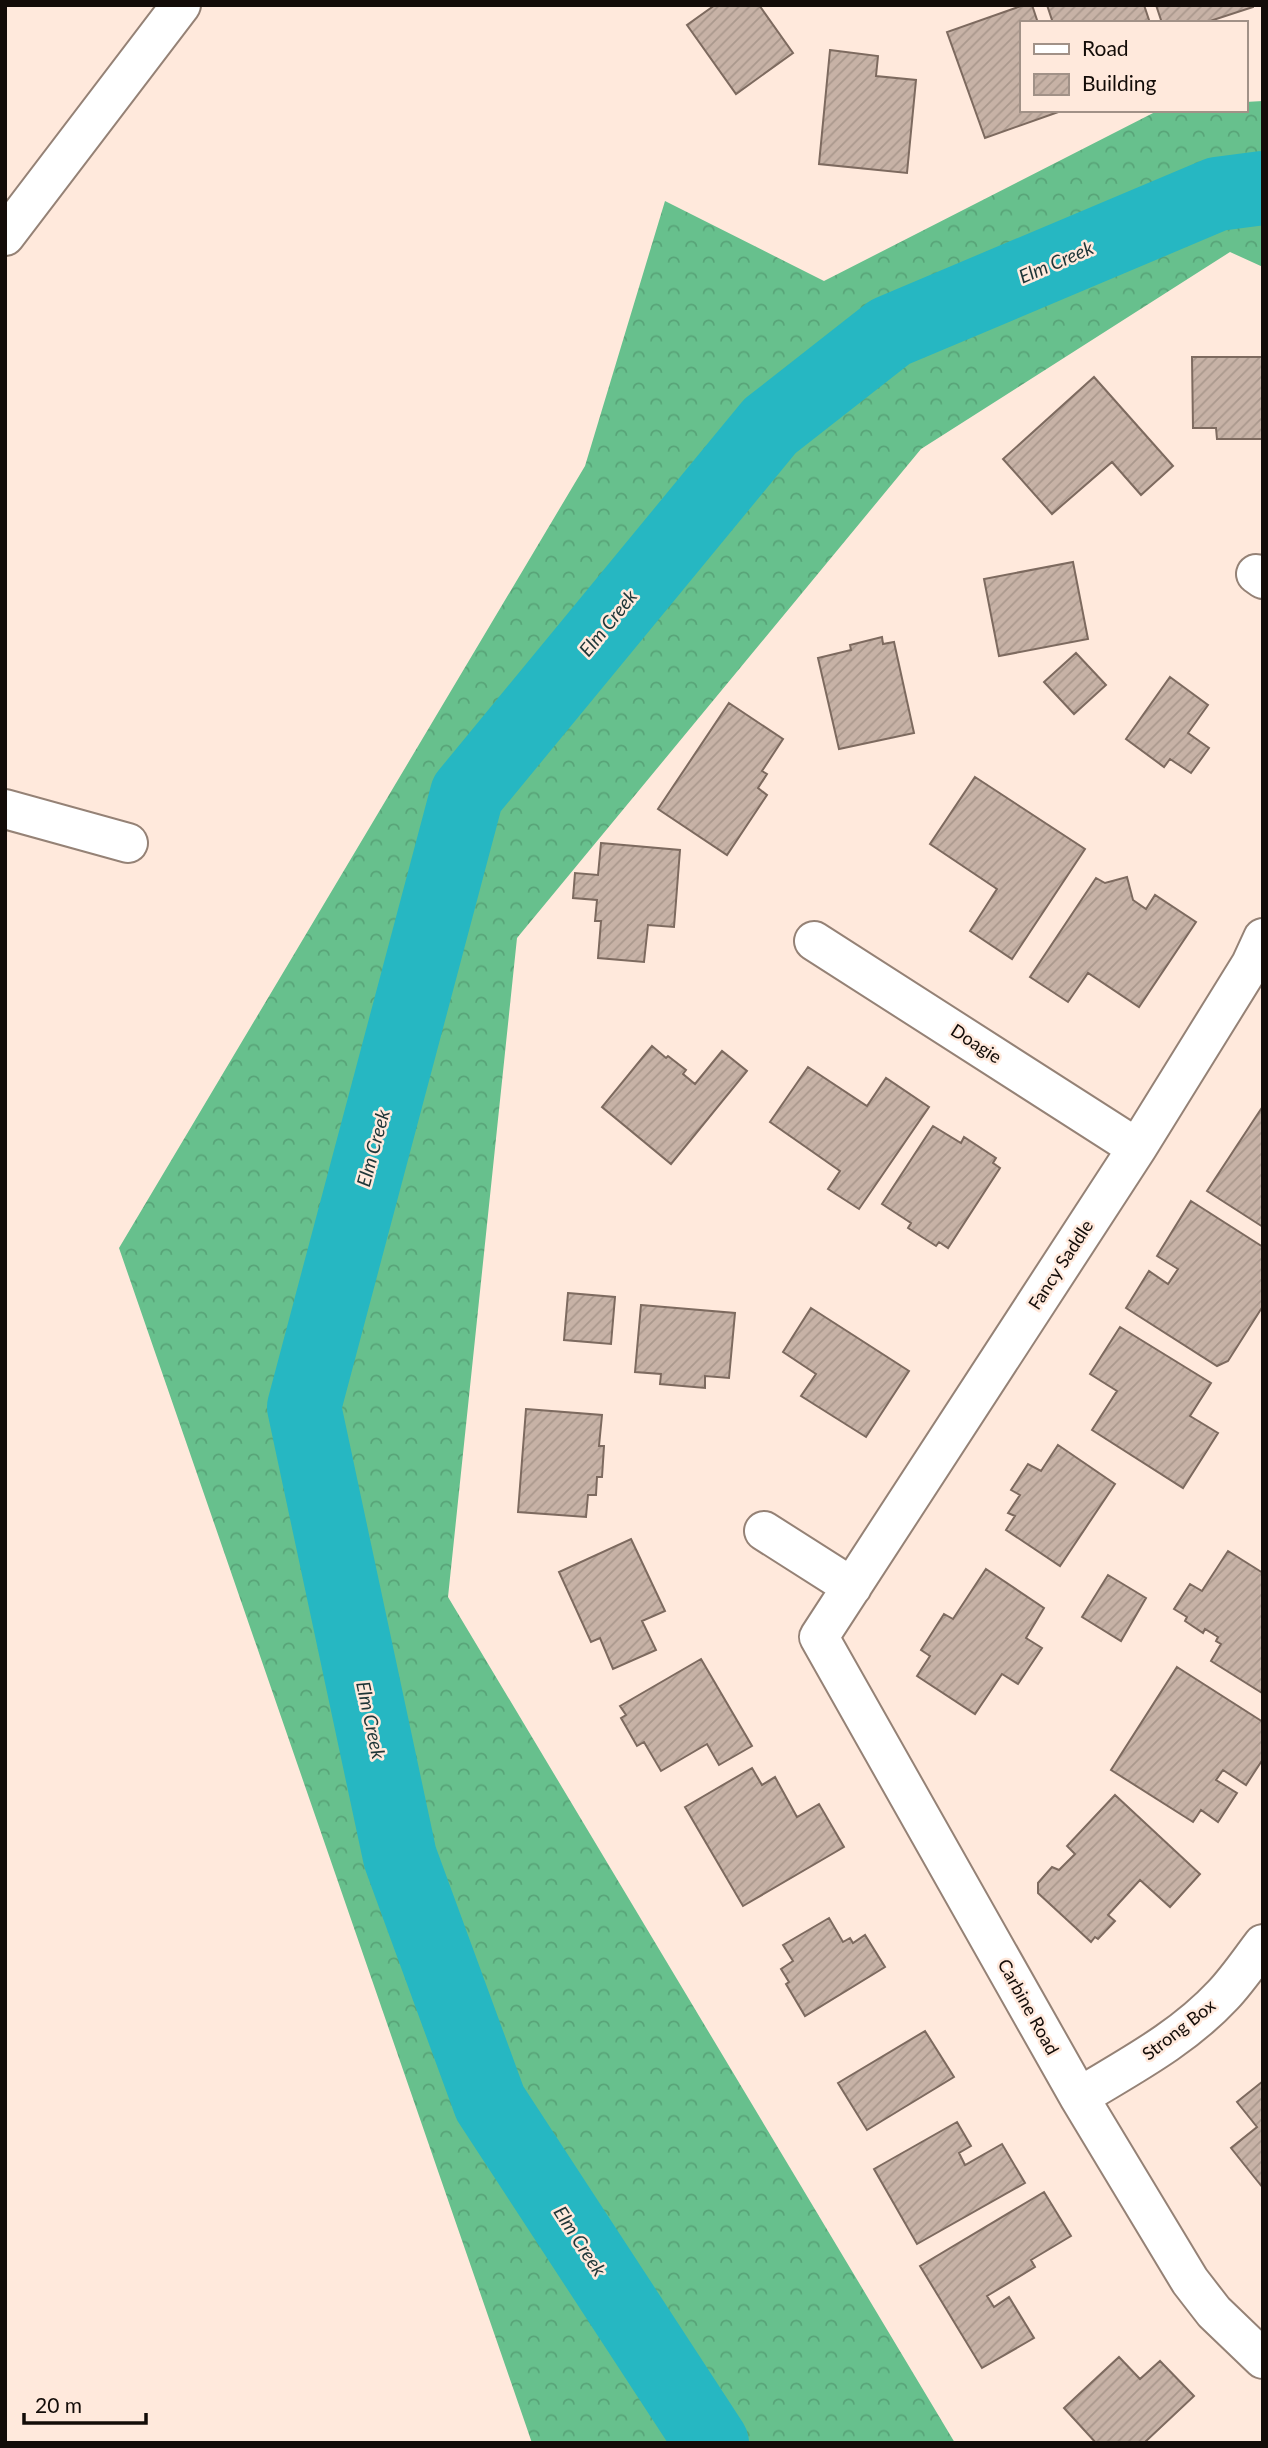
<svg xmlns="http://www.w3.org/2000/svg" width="1268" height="2448" font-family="Lato,sans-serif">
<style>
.forest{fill:url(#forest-crowns)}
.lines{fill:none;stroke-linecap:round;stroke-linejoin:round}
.river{stroke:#26b7c2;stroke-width:74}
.building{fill:url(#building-hatch);stroke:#7d6a5f;stroke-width:2}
.minor-casing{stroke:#958276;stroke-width:42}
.minor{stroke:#fff;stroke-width:38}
.labels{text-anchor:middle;stroke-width:5;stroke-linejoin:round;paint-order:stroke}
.street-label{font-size:18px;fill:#130c08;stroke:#ffe9dc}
.water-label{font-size:19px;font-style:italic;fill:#1e3537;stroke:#ffe9dc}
</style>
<defs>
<pattern id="forest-crowns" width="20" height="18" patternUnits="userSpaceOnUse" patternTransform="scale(1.75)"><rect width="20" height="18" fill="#67c08d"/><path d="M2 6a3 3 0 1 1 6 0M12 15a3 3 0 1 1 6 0" fill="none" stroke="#58a478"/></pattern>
<pattern id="building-hatch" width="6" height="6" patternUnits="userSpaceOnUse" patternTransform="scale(1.75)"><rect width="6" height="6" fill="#c7b2a6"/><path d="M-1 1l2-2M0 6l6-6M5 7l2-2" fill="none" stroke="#aa988d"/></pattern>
</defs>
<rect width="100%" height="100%" fill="#ffe9dc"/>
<path class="forest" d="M1263 101V267L1230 252 921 449 517 938 448 1597 955 2443H532L119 1248 585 466 665 201 824 281 1159 110H1245V102Z"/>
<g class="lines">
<path class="river" d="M712 2443 490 2103 400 1857 304 1407 467 794 770 426 890 332 1217 194 1263 188"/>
</g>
<path class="building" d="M715 5H759L793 53 736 94 687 25Z
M1024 5H1032L1038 23H1021V110H1064L985 138 947 32Z
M1047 5H1144L1150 23H1053Z
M1156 5H1253V7L1204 23H1162Z
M830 50 878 56 876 76 916 80 907 173 819 164Z
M1192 357H1263V439H1217L1216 428H1193Z
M1094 377 1173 466 1141 495 1112 462 1052 514 1003 459Z
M1073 562 1088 639 999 656 984 579Z
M882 637 883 644 894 642 914 733 839 749 818 658 851 650 850 645Z
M1076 653 1106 685 1074 714 1044 682Z
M1170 677 1208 705 1188 733 1209 748 1191 773 1170 759 1164 767 1126 739Z
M729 703 783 739 762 771 767 774 758 788 767 795 727 855 658 809Z
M975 777 1085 849 1012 959 970 931 997 889 930 844Z
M601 843 680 850 674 927 648 925 644 962 598 958 601 921H595L597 900 573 898 575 873 598 875Z
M1127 877 1133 900 1146 909 1155 895 1196 922 1139 1007 1088 973 1068 1002 1030 977 1096 878 1105 883Z
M652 1046 666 1058 668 1056 686 1070 683 1074 695 1084 722 1051 747 1071 671 1164 602 1107Z
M808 1067 867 1106 886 1078 929 1107 859 1209 828 1189 840 1171 770 1122Z
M1263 1106V1227L1207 1191Z
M933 1126 961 1143 964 1137 996 1158 993 1163 1000 1168 948 1248 939 1242 936 1246 908 1228 911 1223 882 1204Z
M1191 1201 1263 1247V1306L1228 1361 1217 1366 1126 1308 1149 1271 1168 1284 1178 1269 1157 1256Z
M568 1293 615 1297 611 1344 564 1340Z
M641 1305 735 1313 729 1378 705 1376V1388L660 1384 661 1374 635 1372Z
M811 1308 909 1371 866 1437 801 1396 816 1374 783 1352Z
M1120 1327 1211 1383 1190 1416 1218 1433 1183 1488 1092 1430 1117 1391 1090 1374Z
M526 1409 602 1415 599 1446H604L602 1477H597L596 1495H588L586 1517 518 1512Z
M1058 1445 1115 1484 1060 1566 1006 1530 1015 1516 1008 1513 1020 1495 1011 1490 1028 1464 1041 1471Z
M631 1539 665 1611 642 1621 656 1650 613 1669 600 1638 591 1642 559 1572Z
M1228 1551 1263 1573 1262 1693 1211 1661 1221 1644 1216 1641 1218 1637 1205 1629 1203 1633 1185 1621 1187 1617 1174 1609 1190 1584 1202 1591Z
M986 1569 1044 1608 1026 1638 1042 1648 1018 1684 1002 1674 975 1714 917 1676 930 1656 921 1650 944 1614 953 1619Z
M1108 1575 1146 1598 1121 1641 1082 1617Z
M701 1659 752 1746 719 1765 707 1744 661 1771 644 1742 637 1746 621 1718 626 1715 620 1706Z
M1177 1667 1263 1722V1759L1246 1785 1223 1770 1216 1780 1237 1793 1218 1822 1201 1810 1193 1822 1111 1770Z
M752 1768 762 1785 775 1777 797 1817 819 1804 844 1847 743 1906 685 1807Z
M1115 1795 1200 1874 1170 1907 1140 1880 1108 1915 1115 1921 1098 1939 1095 1937 1091 1942 1038 1893V1883L1052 1867 1059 1870 1075 1854 1067 1846Z
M829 1918 843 1942 850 1938 853 1943 865 1935 885 1967 805 2016 786 1984 789 1982 781 1969 793 1961 783 1945Z
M925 2031 954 2077 867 2130 838 2083Z
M1263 2081V2188L1231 2148 1257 2127 1237 2102Z
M957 2122 971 2146 959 2153 965 2165 1002 2144 1025 2183 917 2244 874 2169Z
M1044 2192 1071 2236 1031 2260 1035 2267 987 2296 994 2307 1009 2297 1034 2338 982 2368 920 2266Z
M1119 2357 1140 2379 1160 2361 1194 2396 1144 2443H1096L1064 2408Z"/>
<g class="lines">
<defs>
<path id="minor" d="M5 236 181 5
M1256 574 1263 579
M5 809 128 843
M1263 938 1251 964 1137 1148 819 1637 1079 2097 1190 2281 1214 2312 1263 2359
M814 941 1137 1148
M764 1531 852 1587
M1079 2097C1130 2066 1182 2039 1223 1995 1238 1979 1250 1961 1263 1944"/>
</defs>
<use href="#minor" class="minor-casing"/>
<use href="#minor" class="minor"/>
</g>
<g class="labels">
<g class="street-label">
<text transform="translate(976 1044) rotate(33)" y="6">Doagie</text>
<text transform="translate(1061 1265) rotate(-57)" y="6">Fancy Saddle</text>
<text transform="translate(1028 2007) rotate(61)" y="6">Carbine Road</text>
<text transform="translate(1179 2030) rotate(-38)" y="6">Strong Box</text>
</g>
<g class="water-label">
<text transform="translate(1056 262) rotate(-23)" y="7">Elm Creek</text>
<text transform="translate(608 623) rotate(-51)" y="7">Elm Creek</text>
<text transform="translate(373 1148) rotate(-75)" y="7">Elm Creek</text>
<text transform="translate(371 1720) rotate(78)" y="7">Elm Creek</text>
<text transform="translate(580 2241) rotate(57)" y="7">Elm Creek</text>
</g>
</g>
<rect width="1268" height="2448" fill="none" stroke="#130c08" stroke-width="14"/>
<rect x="1020" y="21" width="228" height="91" fill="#ffe9dc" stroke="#a19187" stroke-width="2"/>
<rect x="1034" y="44" width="35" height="10" fill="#ffffff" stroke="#a19187" stroke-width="2"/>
<text x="1082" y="56" font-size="21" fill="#130c08">Road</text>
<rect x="1034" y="74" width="35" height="21" fill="url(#building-hatch)" stroke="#a19187" stroke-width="2"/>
<text x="1082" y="91" font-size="21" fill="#130c08">Building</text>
<path d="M24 2413v10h122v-10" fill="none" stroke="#130c08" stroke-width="3.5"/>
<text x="35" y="2413" font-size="21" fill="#130c08" stroke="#ffe9dc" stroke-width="5" paint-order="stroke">20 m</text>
</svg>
